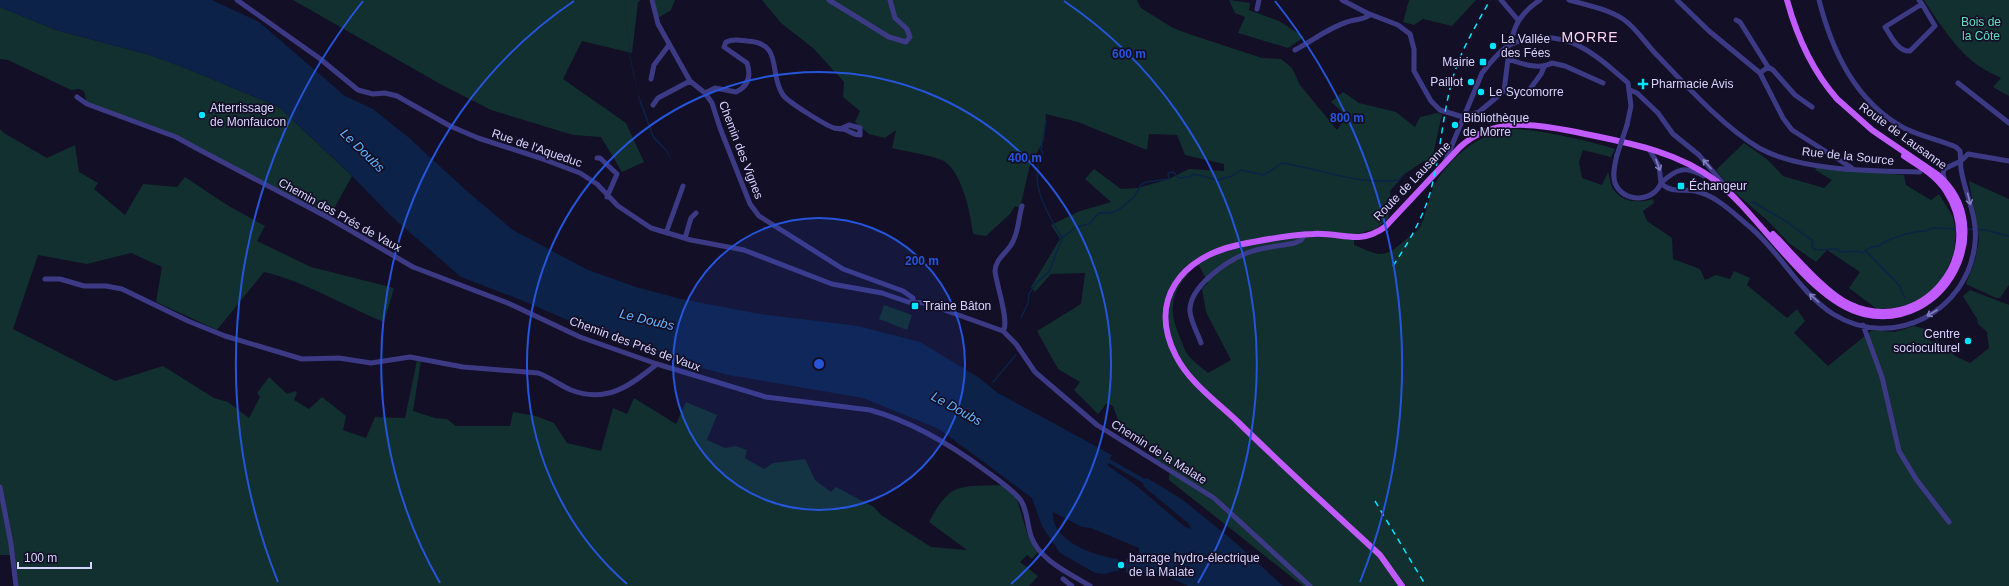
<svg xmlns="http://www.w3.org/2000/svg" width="2009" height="586" font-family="Helvetica,sans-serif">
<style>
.green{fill:#12302f;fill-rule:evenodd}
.water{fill:#0c2248;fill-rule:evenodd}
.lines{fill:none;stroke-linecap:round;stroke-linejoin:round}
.stream{stroke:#0c2248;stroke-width:1.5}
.minor{stroke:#3d3a85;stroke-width:5}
.major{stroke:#c25bff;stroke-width:6}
.rail{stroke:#00e5ff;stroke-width:1.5;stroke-dasharray:6 5;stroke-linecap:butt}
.minor-bridge{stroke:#3d3a85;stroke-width:5}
.oneway{stroke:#837fbc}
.ring{fill:none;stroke:#2655da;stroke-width:2}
.poi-dot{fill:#00e5ff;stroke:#130f26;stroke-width:1.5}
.labels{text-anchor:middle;stroke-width:3.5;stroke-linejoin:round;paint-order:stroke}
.park-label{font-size:12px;fill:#5fe0c0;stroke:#130f26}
.poi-label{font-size:12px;fill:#d9d4ff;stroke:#130f26;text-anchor:start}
.street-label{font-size:12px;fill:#d9d4ff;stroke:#130f26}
.water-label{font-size:13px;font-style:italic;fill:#62b6ff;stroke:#130f26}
.quarter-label{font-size:14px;letter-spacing:1px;fill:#ffd6f0;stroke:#130f26}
.centre{fill:#2655da;stroke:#130f26;stroke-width:2}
.ring-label{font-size:12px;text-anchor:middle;font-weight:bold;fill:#2655da;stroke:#130f26;stroke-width:3.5;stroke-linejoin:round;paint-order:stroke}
</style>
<rect width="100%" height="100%" fill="#130f26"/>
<path class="green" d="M293 0H641L638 2 632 53 582 41 563 79 626 123 644 162 622 172 601 137 573 135 491 110 442 85Z
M652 0H675L671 10 658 18Z
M762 0H1137L1141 8 1173 28 1189 34 1262 58 1281 59 1292 68 1300 85 1337 130 1347 116 1331 102 1343 92 1359 103 1396 112 1415 127 1420 117 1437 113 1442 114 1431 164 1424 161 1405 174 1390 191 1391 204 1388 219 1375 229 1354 235V245C1379 255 1382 260 1403 242 1408 237 1418 232 1421 225 1428 210 1429 190 1439 177 1454 155 1478 136 1504 130 1523 125 1595 142 1615 149L1611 157 1583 150 1579 162 1582 178 1602 185 1608 172C1610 177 1610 186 1614 190 1623 203 1639 203 1653 199L1654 203 1643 211 1647 221 1672 238 1673 259 1700 269 1705 280 1716 275 1730 279 1734 271 1750 278 1747 285 1787 318 1797 309 1805 321 1794 333 1828 366 1872 330 1895 332 1914 326 1929 330 1927 332 1931 342 1937 340 1955 356 1970 363 1989 348 1987 332 1978 324 1977 319 1963 296 1970 290 2009 305V586H1303L1169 480 1170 467 1156 459 1157 452 1119 422 1113 406 1107 403 1098 414 1074 390 1080 382 1058 369 1037 331 1081 304 1085 273 1051 274 1035 292 1031 287 1060 239 1051 225 1080 211 1111 202 1085 179 1094 169 1121 189 1138 188 1169 179 1189 169 1224 171V164L1185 155 1177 135 1149 134 1147 150 1078 122 1046 114 1044 140 1030 165 1020 208 1015 206 1010 214 986 236 973 234C971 215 962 172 944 161 935 156 903 151 892 148L896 130 885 138 869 134 855 122 860 111 843 97 844 82 814 49 781 23ZM1198 263 1208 283 1202 289 1206 312 1231 360 1208 373C1202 368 1194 362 1189 356 1185 352 1183 345 1181 340 1165 306 1173 288 1198 263Z
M1229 0 1250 3 1249 10 1279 21 1304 37 1288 48 1238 33 1245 17 1235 13Z
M1409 0H1476L1452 26 1423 19 1414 25 1403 22Z
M1924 0H2009V96L1993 87 2001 78C1994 74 1986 71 1979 66 1959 53 1937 21 1924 0Z
M0 7 56 30 150 55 188 69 279 107 352 176 329 218 176 137 87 104 84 91 79 89 71 90 8 60 0 59Z
M0 129 4 133 47 158 75 145 79 172 98 183 94 189 125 215 143 184 177 187 185 177 227 205 265 226 257 241 311 267 394 288 384 322C344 306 306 282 264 272L217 330 156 302 162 267 131 253 87 264 38 255 13 329 115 381 163 366 214 398 228 402 249 418 260 397 257 393 269 377 287 394 295 391 297 393 294 400 309 409 322 397 346 416 343 430 366 438 375 417 405 418 417 360H421L413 411 435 418 447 419 456 426H510L513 412 536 416 554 423 567 443 601 451 613 408 627 414 634 398 676 424 686 402 717 415 707 440 725 448 736 446 747 450 745 458 764 469 773 463 805 459 815 480 831 492 836 487 874 507 881 515 931 547 967 550 929 522C951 481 959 487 1002 485L1017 499 1028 536 1038 552 1032 559 1027 555 1020 562 1038 576 1029 586H18L14 555H0Z
M1744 143 1768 160 1783 176 1824 188 1832 180 1815 170 1817 167 1904 175 1906 185 1931 200 1939 194 1953 217 1956 233 1954 253 1942 281 1929 296 1906 307 1877 309 1849 288 1860 272 1827 250 1816 262 1789 243 1767 220 1733 191 1716 170Z
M1969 181 2009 199V285L2000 298H1996L1966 284 1975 260 1979 239Z
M884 305 912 315 907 330 879 319Z"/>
<path class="water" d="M0 0H212L259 22 345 96 373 109 408 137 468 192 513 230 588 270 636 287 681 299 760 314 858 326 920 342 978 377 998 393 1112 455 1110 459 1115 462 1145 479 1147 478 1183 500 1236 543 1283 586H1188L1162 574 1126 573V559L1139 555V548L1091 528 1082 527 1053 512C1050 541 1096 556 1118 559L1119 570 1105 574 1095 573 1060 553 1042 526 1032 498 939 429 863 398 729 375 682 363 623 344 521 300 461 277 391 216 347 171 279 107 188 69 150 55 56 30 0 7ZM1109 463 1143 483 1144 487 1188 523 1191 529 1185 527 1138 487 1107 465Z
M624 0 630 54 638 93 654 136 667 150 672 161 666 151 653 138 640 103 630 59Z"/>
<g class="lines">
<path class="stream" d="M1046 121 1041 150 1043 153C1027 181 1047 213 1062 238
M1750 202 1755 203 1787 222 1813 241 1812 247 1815 250 1838 249 1839 252 1857 251 1862 253 1871 247 1879 246C1887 238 1914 231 1925 231 1928 231 1930 228 1934 228 1941 228 1949 229 1956 229
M1966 229 1985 230 2009 236
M1866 251 1899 285 1905 298
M1021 318 1028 303 1029 294 1036 283 1049 272 1062 238 1076 227 1089 224 1099 213H1111L1120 209 1134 197 1141 185 1146 182 1169 179 1168 173 1173 172 1179 178 1189 177 1194 174 1218 180 1232 176 1241 170 1264 175 1282 163C1321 169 1360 186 1399 180L1405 173
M993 382 1016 355"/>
<path class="minor" d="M237 0 319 58 358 90 373 94 385 93 397 96 450 126 478 138 540 158 580 173 597 184 618 206 651 228 691 240 744 250 832 284 882 293 908 302 925 303 1003 331 1016 344 1035 372 1097 425 1214 498 1310 586
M652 0 658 24 690 81 705 93 712 103 720 128 750 204 759 216 843 269 903 291 913 298V302
M829 0 889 37 906 42 910 37 907 29 895 18 890 0
M1342 0 1367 13 1398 25 1410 34 1414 49V71L1431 101 1440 110 1463 117
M1501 0 1518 20
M1569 0C1587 5 1607 9 1623 19 1635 27 1644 41 1654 52 1684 83 1722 126 1759 148 1800 171 1872 171 1920 172
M1677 0 1709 31 1760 73 1783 118 1792 130 1852 168
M1919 0 1922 4 1885 27C1891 36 1898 52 1910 51L1935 26 1922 4
M1257 9 1259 0
M1736 20 1740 22 1768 67
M1512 44C1512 25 1525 10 1540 0
M1295 50C1312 41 1328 28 1347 22 1355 19 1363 20 1370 15
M1508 59C1522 64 1539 70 1552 63L1565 66 1603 83
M1760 73 1768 67 1773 70 1795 95 1812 107
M651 79 654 65 669 45
M1958 83 2009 123
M1630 90 1637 93 1658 113 1673 134 1699 155 1727 188
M1504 91 1527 93 1541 74 1544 67
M705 93 715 88 736 92C749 86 751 75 747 63L724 47 726 42C733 39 739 40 747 41 784 43 768 73 783 95 788 102 825 125 834 128 838 129 842 128 846 130 851 132 854 135 860 135V128L849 125 840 129
M77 97 87 104 176 137 196 148 329 218 413 267 510 304 580 337 657 364 766 397 870 410C913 422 950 444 986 471 997 479 1009 487 1019 498 1027 507 1027 524 1031 536 1039 560 1069 573 1090 586
M653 105 658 98 690 81
M1463 117 1479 112 1504 91 1508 59 1507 47
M1617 155C1615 164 1612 174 1615 183 1623 203 1653 203 1661 183L1659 166 1649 149
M597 158H600L617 174 607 197
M1445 162 1482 73C1489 64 1496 55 1505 48 1525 34 1558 35 1579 46 1597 55 1613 70 1628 83L1631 106 1627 125
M1945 181 1943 174 1944 169 1961 161 1968 154 2009 161
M1661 183C1670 193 1683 189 1695 191 1716 195 1734 214 1750 227 1781 253 1799 292 1833 314 1893 351 1968 312 1975 243 1978 217 1965 194 1961 169 1960 163 1961 157 1960 151L1956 147C1939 140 1920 136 1904 128 1855 101 1832 51 1819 0
M1661 183C1677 168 1685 166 1704 176
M666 233 683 186
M685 238 691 218 696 213
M45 279H60L84 286H106L122 289 188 321 225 336 302 359 339 358 371 363 410 357 463 367 538 373C550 377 559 385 571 390 607 404 631 385 657 364
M1863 325 1882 377 1899 451 1916 479 1949 522
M1003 331C1010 323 996 283 995 271 995 260 1006 253 1011 245 1019 233 1018 219 1022 206
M1201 343C1198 334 1191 322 1190 312 1188 287 1227 261 1247 253 1262 247 1280 246 1295 243L1301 240 1305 234
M0 487 11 544 16 586
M1063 579 1072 586"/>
<path class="major" d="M1787 0C1797 37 1813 72 1838 100
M1773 234C1793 254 1824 292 1849 304 1920 338 1989 257 1946 191 1936 175 1919 166 1904 156
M1402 586 1380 555C1332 511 1284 467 1238 422 1217 402 1189 382 1176 356 1147 300 1182 257 1238 245 1262 240 1288 235 1313 234 1342 232 1358 246 1385 227L1460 147C1492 118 1531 123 1571 131 1622 142 1674 149 1716 181 1761 216 1810 302 1864 314 1944 332 2000 229 1938 175L1872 130 1836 98"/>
<path class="rail" d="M1393 266C1408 243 1422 220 1430 193 1441 154 1442 113 1454 74 1462 48 1477 24 1490 0
M1375 501 1426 586"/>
<path class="minor-bridge" d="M1617 155 1627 125"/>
</g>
<defs><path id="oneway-shaft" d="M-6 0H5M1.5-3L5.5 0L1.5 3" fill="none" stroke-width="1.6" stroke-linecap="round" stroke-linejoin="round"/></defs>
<g class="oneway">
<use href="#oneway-shaft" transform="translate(1707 164) rotate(-132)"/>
<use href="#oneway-shaft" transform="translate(1658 165) rotate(70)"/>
<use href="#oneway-shaft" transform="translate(1969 199) rotate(76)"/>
<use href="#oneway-shaft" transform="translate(1814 298) rotate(-138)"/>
<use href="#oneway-shaft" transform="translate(1932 313) rotate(150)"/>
</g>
<circle cx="819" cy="364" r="146" fill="#2655da" fill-opacity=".12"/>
<g class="ring">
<circle cx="819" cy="364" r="146"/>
<path d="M627 584A292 292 0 1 1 1011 584"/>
<path d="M440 583A438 438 0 0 1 574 1M1064 1A438 438 0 0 1 1198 583"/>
<path d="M278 582A583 583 0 0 1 363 1M1275 1A583 583 0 0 1 1360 582"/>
</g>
<g class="poi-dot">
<circle cx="1493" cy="46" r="4"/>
<rect x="1479" y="58" width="8" height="8" rx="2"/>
<circle cx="1471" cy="82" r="4"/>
<path d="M1641 78h4v4h4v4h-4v4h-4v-4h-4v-4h4z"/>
<circle cx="1481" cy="92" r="4"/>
<circle cx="202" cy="115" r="4"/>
<circle cx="1455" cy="125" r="4"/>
<rect x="1677" y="182" width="8" height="8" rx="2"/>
<rect x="911" y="302" width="8" height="8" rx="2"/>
<circle cx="1968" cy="341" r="4"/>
<circle cx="1121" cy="565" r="4"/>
</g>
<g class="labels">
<g class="park-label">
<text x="1981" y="26">Bois de<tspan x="1981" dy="14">la Côte</tspan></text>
</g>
<g class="poi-label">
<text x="1501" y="43">La Vallée<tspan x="1501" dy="14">des Fées</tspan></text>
<text x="1475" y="66" text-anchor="end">Mairie</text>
<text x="1463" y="86" text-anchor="end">Paillot</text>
<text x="1651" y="88">Pharmacie Avis</text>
<text x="1489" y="96">Le Sycomorre</text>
<text x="210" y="112">Atterrissage<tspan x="210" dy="14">de Monfaucon</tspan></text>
<text x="1463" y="122">Bibliothèque<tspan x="1463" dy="14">de Morre</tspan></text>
<text x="1689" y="190">Échangeur</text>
<text x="923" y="310">Traine Bâton</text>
<text x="1960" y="338" text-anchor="end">Centre<tspan x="1960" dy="14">socioculturel</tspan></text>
<text x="1129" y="562">barrage hydro-électrique<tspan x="1129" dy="14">de la Malate</tspan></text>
</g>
<g class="street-label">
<text transform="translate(1903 136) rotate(36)" y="4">Route de Lausanne</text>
<text transform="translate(537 148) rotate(19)" y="4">Rue de l'Aqueduc</text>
<text transform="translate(741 150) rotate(69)" y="4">Chemin des Vignes</text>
<text transform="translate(1848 156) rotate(6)" y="4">Rue de la Source</text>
<text transform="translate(1412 181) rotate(-46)" y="4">Route de Lausanne</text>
<text transform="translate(340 215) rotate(29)" y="4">Chemin des Prés de Vaux</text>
<text transform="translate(635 344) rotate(20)" y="4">Chemin des Prés de Vaux</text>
<text transform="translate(1159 452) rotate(32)" y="4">Chemin de la Malate</text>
</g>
<g class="water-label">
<text transform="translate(363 150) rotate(44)" y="5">Le Doubs</text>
<text transform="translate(647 319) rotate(13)" y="5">Le Doubs</text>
<text transform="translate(957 408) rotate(29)" y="5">Le Doubs</text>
</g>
<g class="quarter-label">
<text x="1590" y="42">MORRE</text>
</g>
</g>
<circle cx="819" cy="364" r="6" class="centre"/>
<g class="ring-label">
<text x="1129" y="58">600 m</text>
<text x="1347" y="122">800 m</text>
<text x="1025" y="162">400 m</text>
<text x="922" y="265">200 m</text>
</g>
<path d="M18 562v6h73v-6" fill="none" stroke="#d9d4ff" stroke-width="2"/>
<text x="24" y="562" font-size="12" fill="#d9d4ff" stroke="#130f26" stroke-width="3" paint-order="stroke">100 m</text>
</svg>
